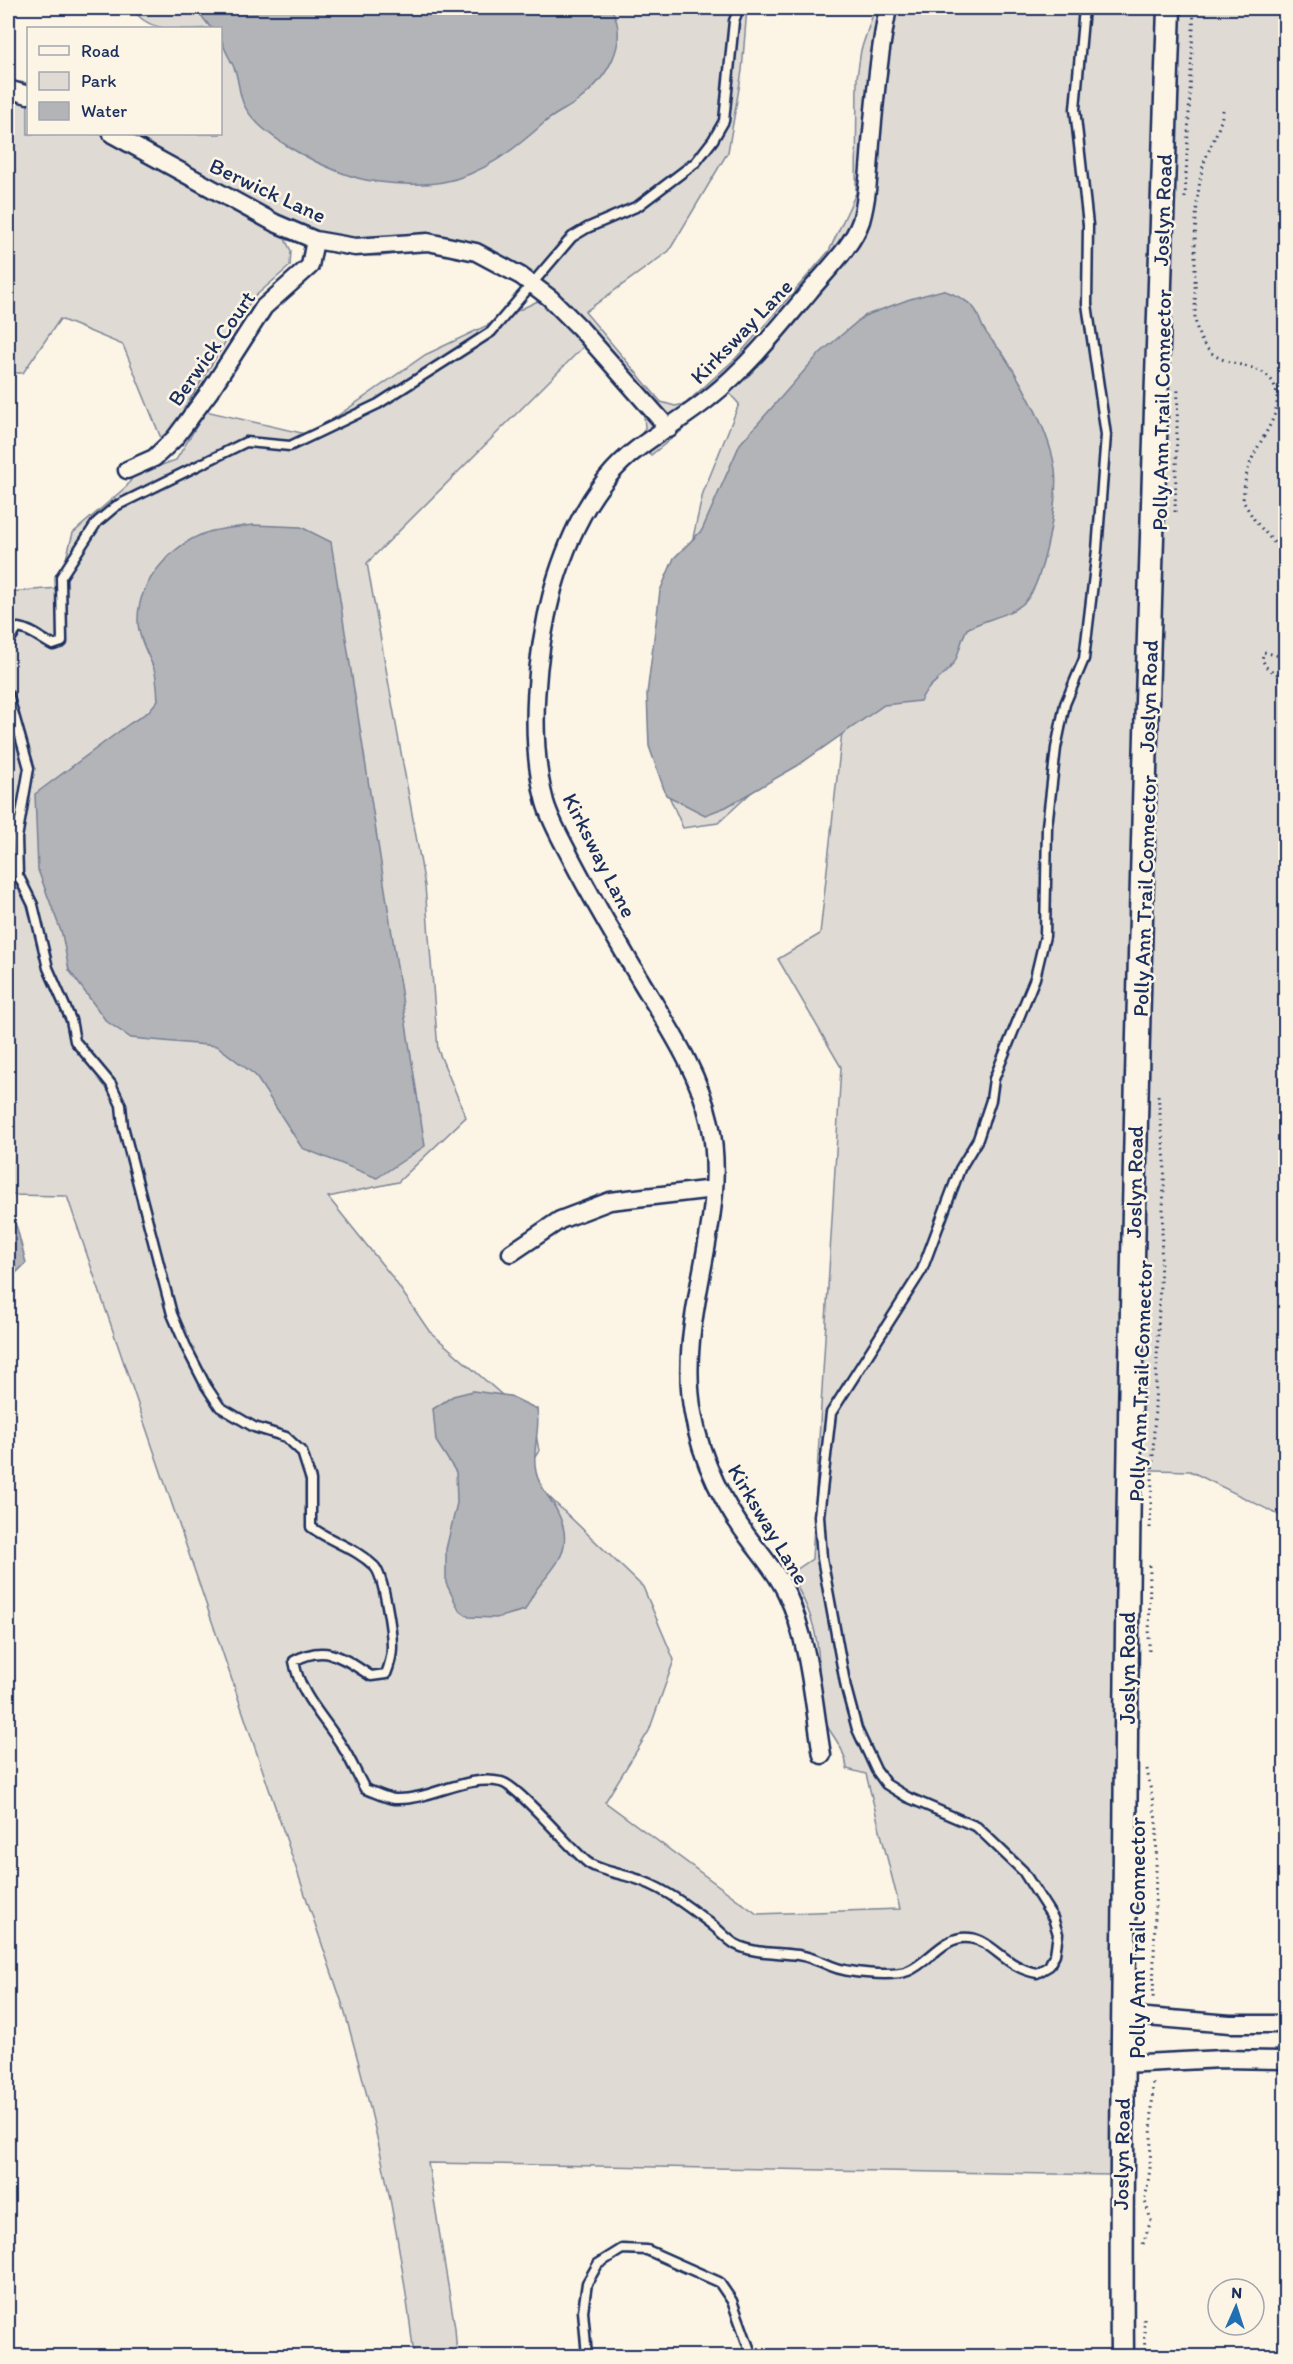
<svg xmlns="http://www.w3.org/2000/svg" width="1293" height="2364" font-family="Itim,sans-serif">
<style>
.green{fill:#dfdbd4;stroke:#7d8599;stroke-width:1.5;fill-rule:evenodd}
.water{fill:#b2b4b8;stroke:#767f94;stroke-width:1.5}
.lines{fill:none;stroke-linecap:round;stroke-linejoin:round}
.lane-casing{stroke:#1b2f5e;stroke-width:13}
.street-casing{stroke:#1b2f5e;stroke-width:21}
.secondary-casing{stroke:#1b2f5e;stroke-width:27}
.path{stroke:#1b2f5e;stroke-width:3;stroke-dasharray:1.5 4.5;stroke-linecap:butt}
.lane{stroke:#fcf5e5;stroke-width:8}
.street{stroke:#fcf5e5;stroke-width:16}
.secondary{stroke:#fcf5e5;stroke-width:22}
.labels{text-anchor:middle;stroke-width:5;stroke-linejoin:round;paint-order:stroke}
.street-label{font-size:22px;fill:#1b2f5e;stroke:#fcf5e5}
</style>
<rect width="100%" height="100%" fill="#fcf5e5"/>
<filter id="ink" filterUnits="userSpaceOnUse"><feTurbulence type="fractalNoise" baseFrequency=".0167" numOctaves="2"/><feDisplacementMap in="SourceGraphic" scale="12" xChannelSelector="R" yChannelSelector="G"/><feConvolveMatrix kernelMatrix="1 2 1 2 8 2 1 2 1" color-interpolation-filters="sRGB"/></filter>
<g filter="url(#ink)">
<path class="green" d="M133 8H747L742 71 728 152 669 251 585 312 661 402 675 406 685 404 736 358 829 251 856 193 857 77 861 50 875 8H1285V1518L1190 1471 1120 1469 1110 2175 428 2163 455 2328 457 2356H414C400 2233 377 2123 342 2003L67 1196 8 1195V592L58 588 73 533 127 486 134 475 176 460 206 411 310 435 425 355 540 300 520 283 465 255H447L429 250 381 256 350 255 319 250 285 239 291 251 290 266 252 299 163 443 123 345 60 319 23 373H11L8 367V81L28 83V134H220V28C193 28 148 37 133 8ZM585 345 644 414 645 428 638 440 651 455 729 393 739 404 703 493 681 591 662 780 683 828 718 823 804 744 843 722 820 934 778 959 841 1067 812 1559 790 1574C808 1605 818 1629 819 1666 819 1678 816 1691 818 1703 822 1729 845 1742 847 1769L866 1774 900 1909 757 1914 605 1802 649 1731 674 1660 643 1587 524 1473 539 1451 534 1423 429 1331 393 1278 328 1197 398 1182 466 1117 438 1050 425 886 367 563Z"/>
<path class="water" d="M195 8H611C631 43 606 79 578 101 567 109 554 114 544 123 515 149 482 175 443 182 422 186 387 184 366 180 331 173 260 138 244 105 239 95 239 82 235 70 229 55 220 45 220 28H211Z
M943 290C954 294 966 299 974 308 979 314 980 323 984 329 989 338 997 346 1003 354 1023 384 1051 435 1055 470 1059 498 1044 582 1025 602 1010 616 985 619 967 629 961 639 960 651 955 661 948 675 929 682 920 701L884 705 797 766 726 807 705 815 666 795 649 746 647 694 660 591 674 558 702 530 740 444 819 354 864 316 910 299Z
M253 525 301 527 331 542 425 1146 377 1178 302 1148 255 1075 217 1046 131 1038 106 1021 69 970 62 934 38 870 35 794 129 724 148 712 158 700C157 690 157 678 154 669 148 654 138 637 138 621 137 581 175 541 212 531 225 528 240 527 253 525Z
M8 1208 17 1228 26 1263 8 1281Z
M473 1391 510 1396 537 1409C541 1430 531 1450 536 1472 539 1488 552 1499 558 1513 574 1546 559 1562 539 1586 533 1593 529 1603 525 1610L496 1618 469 1617 459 1610 446 1583V1549L457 1503 456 1472 436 1441 433 1409 453 1396Z"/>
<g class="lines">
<defs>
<path id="lane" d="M8 642 18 628C33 630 40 639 53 645L62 642 61 577 97 522 116 506 246 442 290 446 378 404 491 332 572 237 587 228 638 206 696 162 713 140 724 121 734 21 739 8
M8 694 29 768 17 838 18 875 33 905 48 968 71 1020 75 1041 111 1084 121 1105 123 1126 172 1314 187 1349 206 1386 220 1407 254 1427 286 1437 302 1452 311 1480V1527C331 1542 356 1548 374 1566 384 1575 392 1632 392 1647 392 1656 390 1664 386 1674L371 1676C343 1658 326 1643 294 1661 300 1696 324 1717 342 1746 351 1760 357 1775 365 1789 374 1792 385 1798 394 1799 430 1801 465 1774 501 1782 517 1785 568 1846 587 1862 600 1872 626 1874 642 1881 667 1890 690 1908 711 1924 719 1930 728 1940 735 1944 753 1954 778 1952 798 1955 811 1957 820 1961 831 1966 847 1973 892 1977 908 1971 929 1963 944 1934 970 1938 993 1941 1006 1968 1037 1973L1049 1966 1055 1954 1058 1934 1053 1918 1023 1871 977 1827 907 1797 886 1784 876 1770 857 1729 846 1688 822 1558 819 1516 831 1413 922 1270 960 1169 978 1139 991 1100 994 1079 1035 978 1045 936 1047 826 1056 748 1065 704 1084 659 1097 550 1106 435 1087 304 1088 225 1075 109 1084 8
M8 2349V2356
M587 2356 583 2311 587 2283 598 2264 622 2249 647 2250 719 2282 732 2301 752 2356"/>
<path id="street" d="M8 89 28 95
M112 134 275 223 315 240 355 247 428 242 476 252 521 276 550 298 579 327 669 429
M127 470 154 458 175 438 210 391 264 307 310 266 315 240
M511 1253 560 1220 610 1201 714 1189
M822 1755C813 1701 810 1644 787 1594 778 1575 767 1562 754 1545 725 1508 701 1461 693 1413 675 1315 731 1220 710 1123 698 1070 669 1028 642 983 619 944 595 904 574 864 564 844 551 823 545 802 528 738 536 653 553 589 568 537 593 482 637 449 660 431 686 417 709 398 747 368 778 329 809 292 826 271 852 247 861 221 868 197 869 168 871 143 875 98 879 53 888 8
M1123 2015 1230 2024H1286
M1123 2064 1222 2059 1286 2060"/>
<path id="secondary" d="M1122 2356C1120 2148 1125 1939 1126 1731 1131 1156 1150 582 1169 8"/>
</defs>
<use href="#lane" class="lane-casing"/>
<use href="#street" class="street-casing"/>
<use href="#secondary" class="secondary-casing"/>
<path class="path" d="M1223 110C1220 133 1207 149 1202 170 1192 218 1196 269 1195 317 1202 382 1262 351 1275 387 1285 414 1258 440 1250 464 1245 476 1244 488 1243 501L1255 521 1286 556
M1185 198 1194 8
M1175 512 1178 387
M1286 677 1279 656 1264 652 1262 659 1266 667 1286 680
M1286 716V729
M1150 1528 1165 1161 1158 1095
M1149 1651 1150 1562
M1147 1769 1157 1826 1153 2001
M1143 2244 1151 2220 1145 2201 1150 2169 1153 2080
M1144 2319 1145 2356"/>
<use href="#lane" class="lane"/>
<use href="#street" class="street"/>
<use href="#secondary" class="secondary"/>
</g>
</g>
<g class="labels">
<g class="street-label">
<text transform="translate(268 190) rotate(25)" y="8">Berwick Lane</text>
<text transform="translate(1162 210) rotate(-88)" y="8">Joslyn Road</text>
<text transform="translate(741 331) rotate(-46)" y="8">Kirksway Lane</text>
<text transform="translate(211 348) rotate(-55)" y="8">Berwick Court</text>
<text transform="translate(1161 410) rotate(-89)" y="8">Polly Ann Trail Connector</text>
<text transform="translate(1148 696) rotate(-88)" y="8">Joslyn Road</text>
<text transform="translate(600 855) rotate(63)" y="8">Kirksway Lane</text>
<text transform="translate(1144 896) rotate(-88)" y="8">Polly Ann Trail Connector</text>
<text transform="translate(1134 1182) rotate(-89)" y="8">Joslyn Road</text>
<text transform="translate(1140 1381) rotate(-88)" y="8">Polly Ann Trail Connector</text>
<text transform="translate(769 1524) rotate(59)" y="8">Kirksway Lane</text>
<text transform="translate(1127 1668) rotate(-90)" y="8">Joslyn Road</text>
<text transform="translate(1137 1938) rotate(-90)" y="8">Polly Ann Trail Connector</text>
<text transform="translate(1121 2154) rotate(-89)" y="8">Joslyn Road</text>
</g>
</g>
<rect width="1293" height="2364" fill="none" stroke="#fcf5e5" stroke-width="30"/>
<rect x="15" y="15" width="1263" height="2334" fill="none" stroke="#1b2f5e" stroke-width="2" filter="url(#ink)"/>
<rect x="27" y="27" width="195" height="108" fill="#fcf5e5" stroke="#a2a6af" stroke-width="1.5"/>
<rect x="39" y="46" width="30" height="9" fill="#fcf5e5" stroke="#a2a6af" stroke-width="1.5"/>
<text x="81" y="57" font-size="18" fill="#1b2f5e">Road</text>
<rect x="39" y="72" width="30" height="18" fill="#dfdbd4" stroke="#a2a6af" stroke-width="1.5"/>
<text x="81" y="87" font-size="18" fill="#1b2f5e">Park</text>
<rect x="39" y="102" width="30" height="18" fill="#b2b4b8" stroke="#a2a6af" stroke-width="1.5"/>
<text x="81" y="117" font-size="18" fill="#1b2f5e">Water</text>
<g transform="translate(1236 2307) rotate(3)"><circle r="28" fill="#fcf5e5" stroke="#a2a6af" stroke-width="1.5"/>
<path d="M0-4.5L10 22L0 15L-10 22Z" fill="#1f6fb2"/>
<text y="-9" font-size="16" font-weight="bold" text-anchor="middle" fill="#1b2f5e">N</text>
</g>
</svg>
